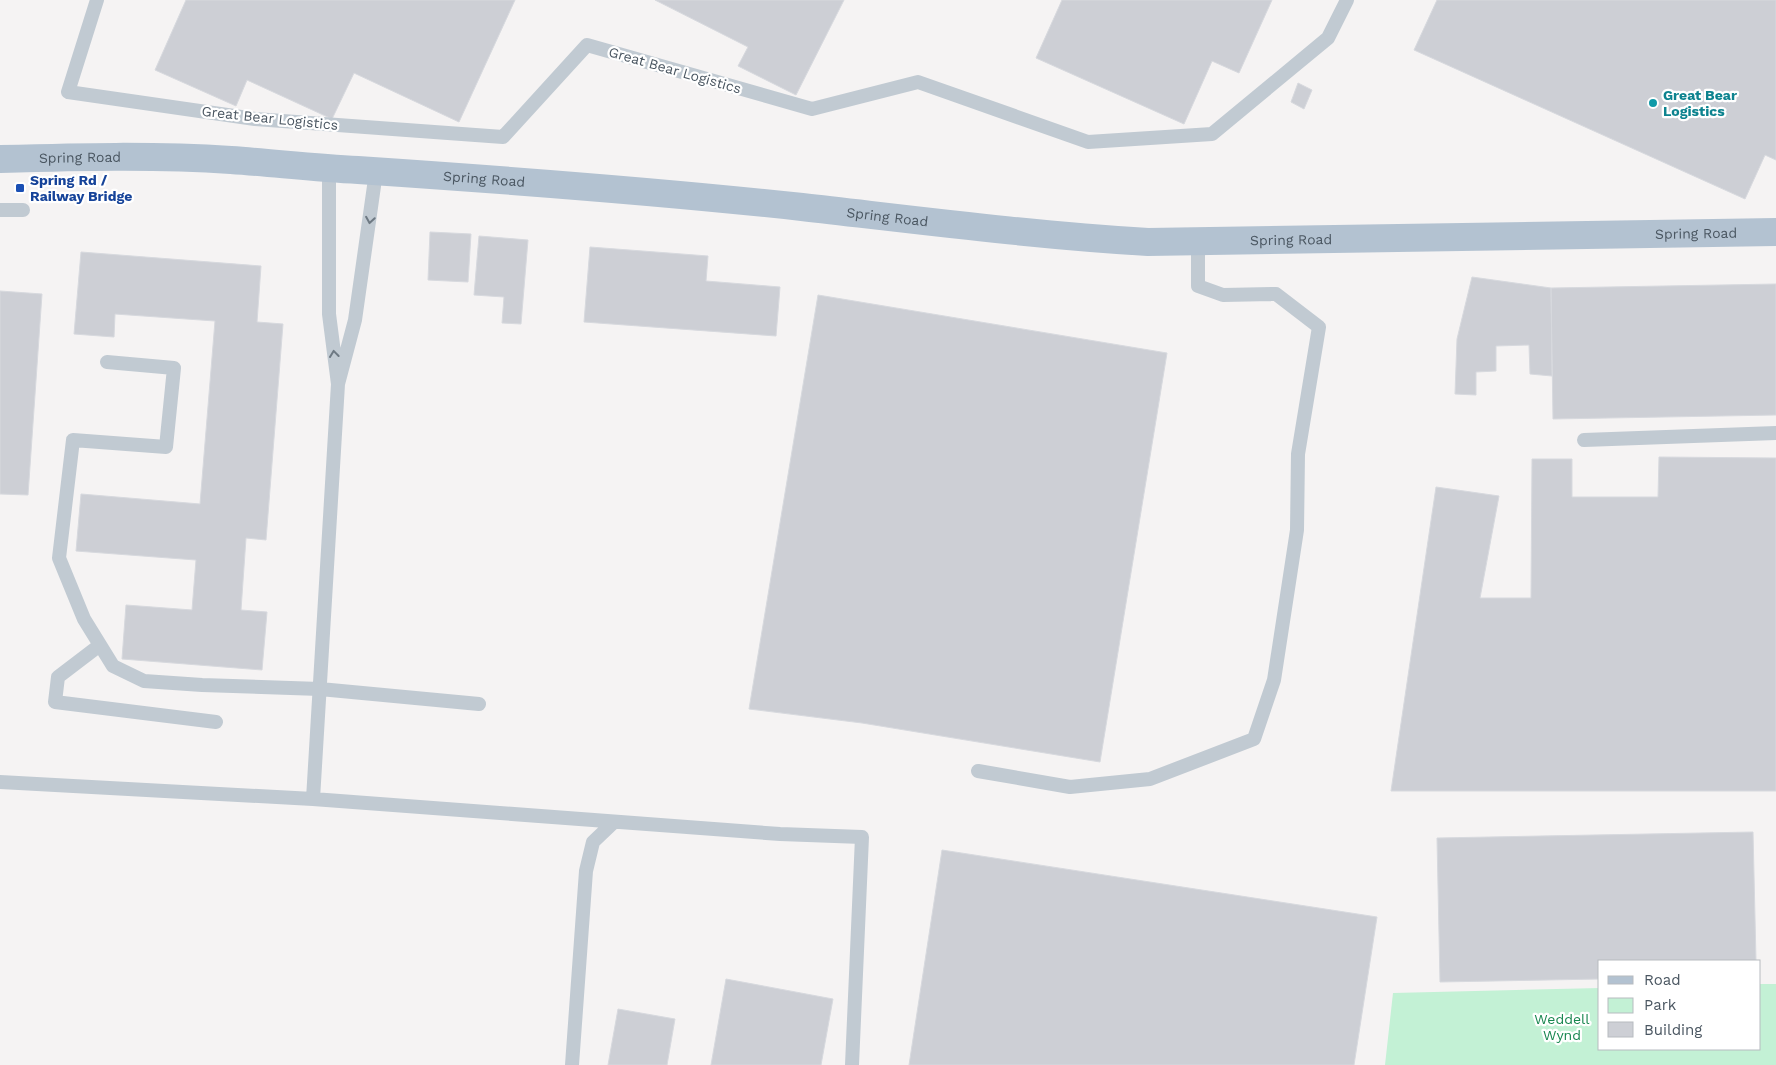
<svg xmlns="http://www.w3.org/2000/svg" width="1776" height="1065" font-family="'Work Sans',sans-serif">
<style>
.green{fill:#c3f1d5}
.building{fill:#cdcfd5;stroke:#d7d9de}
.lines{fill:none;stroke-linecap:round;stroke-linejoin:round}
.lane{stroke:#c1cad2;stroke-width:14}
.primary{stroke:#b3c2d1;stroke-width:28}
.oneway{stroke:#6e7983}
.culture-dot{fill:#0f9aa8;stroke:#fff;stroke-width:2}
.transit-dot{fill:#1a4fb4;stroke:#fff;stroke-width:2}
.labels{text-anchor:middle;stroke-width:4.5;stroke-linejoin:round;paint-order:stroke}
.street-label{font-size:14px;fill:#4a5661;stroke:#fff}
.culture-label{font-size:14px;font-weight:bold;fill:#0d838f;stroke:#fff;text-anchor:start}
.transit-label{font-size:14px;font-weight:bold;fill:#164399;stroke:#fff;text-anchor:start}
.park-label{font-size:14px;fill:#17864f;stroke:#fff}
</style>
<rect width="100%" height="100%" fill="#f5f3f3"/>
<path class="green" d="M1760 984H1776V1065H1385L1393 993 1600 988V1049H1760Z"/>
<path class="building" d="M186 0H515L459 122 354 73 332 119 247 80 236 106 155 70Z
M655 0H844L796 95 738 66 748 47Z
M1062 0H1272L1239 73 1212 61 1184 124 1036 58Z
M1437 0H1776V160L1765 155 1745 199 1414 50Z
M1298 83 1312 90 1304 109 1291 102Z
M430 232 471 234 468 282 428 280Z
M479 236 528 240 521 324 502 323 504 297 474 295Z
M590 247 708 256 706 281 780 287 776 336 584 322Z
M81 252 261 266 257 322 283 324 266 540 246 538 241 610 267 612 262 670 122 659 126 605 192 610 196 560 76 551 81 494 200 504 215 321 115 314 114 337 74 334Z
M1472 277 1551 288 1552 376 1530 374 1529 345 1496 346V371L1476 372V395L1455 394 1457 339Z
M1776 284V415L1553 419 1551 288Z
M0 291 42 294 28 495 0 494Z
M818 295 1167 353 1100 762 862 723 749 709Z
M1659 457 1776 458V791H1391L1436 487 1499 496 1480 598H1531L1532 459H1572V497H1658Z
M1753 832 1756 961H1600V979L1440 982 1437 838Z
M942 850 1377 917 1354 1065H909Z
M726 979 833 999 821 1065H711Z
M618 1009 675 1019 667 1065H608Z"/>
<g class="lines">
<path class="lane" d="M97 0 68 92 255 119 503 137 587 45 812 109 918 82 1088 142 1212 134 1328 38 1347 0
M329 169V314L338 384 355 320 376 172
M0 210H23
M107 362 174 368 166 447 73 440 59 558 84 619 113 666 144 681 202 685 320 689 479 704
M1584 440 1776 433
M100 645 58 677 55 702 216 722
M978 771 1070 787 1150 779 1254 739 1274 680 1297 530 1298 454 1319 327 1276 294 1223 295 1198 286V241
M0 782 313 799 338 384
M313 799 780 834 862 837 852 1065
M572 1065 586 871 593 842 614 822"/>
<path class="primary" id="s1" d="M0 159C77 157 155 155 231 160 274 163 316 168 358 170 507 180 655 191 802 207 917 220 1032 235 1148 242L1776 232"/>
</g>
<defs><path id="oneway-chevron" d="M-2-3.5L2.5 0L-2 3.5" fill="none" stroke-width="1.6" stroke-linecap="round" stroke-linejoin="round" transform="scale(1.25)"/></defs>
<g class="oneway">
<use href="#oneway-chevron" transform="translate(370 220) rotate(99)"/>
<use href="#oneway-chevron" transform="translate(334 354) rotate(-97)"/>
</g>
<circle class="culture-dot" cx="1653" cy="103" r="5"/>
<rect class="transit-dot" x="15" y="183" width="10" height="10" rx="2.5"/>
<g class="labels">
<g class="street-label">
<text transform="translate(675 70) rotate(16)" y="5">Great Bear Logistics</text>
<text transform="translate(270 118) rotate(6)" y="5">Great Bear Logistics</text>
<text dy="5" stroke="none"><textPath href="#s1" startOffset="80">Spring Road</textPath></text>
<text dy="5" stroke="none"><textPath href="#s1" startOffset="485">Spring Road</textPath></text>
<text dy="5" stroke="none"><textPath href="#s1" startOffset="890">Spring Road</textPath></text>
<text dy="5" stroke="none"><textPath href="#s1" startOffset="1700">Spring Road</textPath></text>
<text dy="5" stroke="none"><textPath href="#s1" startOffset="1295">Spring Road</textPath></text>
</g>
<g class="culture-label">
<text x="1663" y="100">Great Bear<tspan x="1663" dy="16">Logistics</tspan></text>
</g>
<g class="transit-label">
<text x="30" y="185">Spring Rd /<tspan x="30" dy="16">Railway Bridge</tspan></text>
</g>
<g class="park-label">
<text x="1562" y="1024">Weddell<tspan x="1562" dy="16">Wynd</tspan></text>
</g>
</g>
<rect x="1598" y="960" width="162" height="90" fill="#ffffff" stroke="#b7bbc0"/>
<rect x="1608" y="976" width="25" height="8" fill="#b3c2d1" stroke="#b7bbc0"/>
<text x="1644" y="985" font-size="15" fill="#4a5661">Road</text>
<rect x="1608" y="998" width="25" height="15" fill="#c3f1d5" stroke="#b7bbc0"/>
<text x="1644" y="1010" font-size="15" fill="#4a5661">Park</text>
<rect x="1608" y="1022" width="25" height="15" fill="#cdcfd5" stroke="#b7bbc0"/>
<text x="1644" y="1035" font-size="15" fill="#4a5661">Building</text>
</svg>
